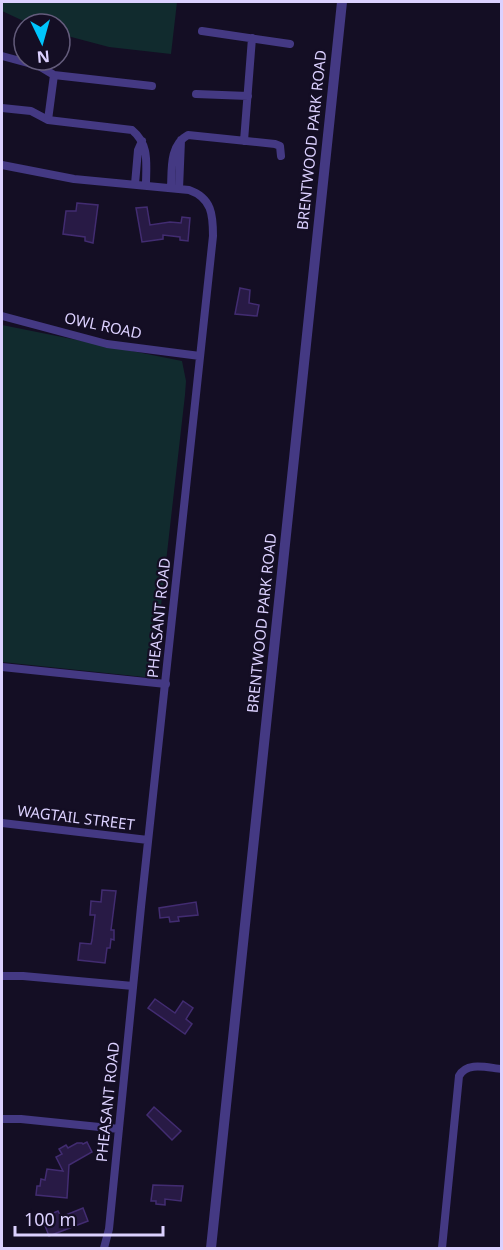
<svg xmlns="http://www.w3.org/2000/svg" width="503" height="1250" font-family="'Noto Sans',sans-serif">
<style>
.green{fill:#112b2e}
.building{fill:#281a45;stroke:#422c71;stroke-width:1.5}
.lines{fill:none;stroke-linecap:round;stroke-linejoin:round}
.minor{stroke:#443983;stroke-width:8}
.tertiary{stroke:#443983;stroke-width:10}
.labels{text-anchor:middle;stroke-width:4.5;stroke-linejoin:round;paint-order:stroke}
.street-label{font-size:15px;fill:#dcd1ff;stroke:#140e24}
</style>
<rect width="100%" height="100%" fill="#140e24"/>
<path class="green" d="M2 2H177L171 54 109 47 60 34V24H30L2 11Z
M2 325 182 361 186 381 185 395 153 676 144 677 2 662Z"/>
<path class="building" d="M77 203 98 205 93 243 85 241V237L63 234 66 211H76Z
M147 207 150 225 170 222 181 223 182 217 190 218 188 241 180 240V237L163 235V239L142 242 136 208Z
M240 288 250 290 249 303 259 305 257 316 235 314Z
M102 890 116 891 111 930H114V940L111 939 110 948H107L105 963 78 960 80 943 91 944 92 940 95 915H90L91 901 101 902Z
M196 902 198 915 178 917 179 921 170 922 169 917 160 918 159 908Z
M155 999 175 1013 183 1001 193 1008 186 1019 192 1024 185 1034 148 1008Z
M154 1107 181 1131 172 1140 147 1115Z
M87 1142 92 1152 69 1165 67 1198 36 1195 37 1186H40L41 1179 45 1180 47 1169 63 1171 56 1157 62 1154 59 1149 66 1145 68 1148 77 1143H82L83 1144Z
M153 1185 183 1186 181 1201 165 1199V1205L156 1204V1201H151Z
M83 1208 88 1221 49 1236 44 1223 53 1220 51 1214 58 1211 61 1217Z"/>
<g class="lines">
<path class="minor" d="M202 31 290 44
M2 56 39 66 54 75
M196 94 248 96
M2 108 31 111 48 120 132 130C150 145 146 164 146 185
M48 120 54 75 152 86
M244 141 252 38
M2 165 74 179 189 190C212 198 213 215 213 236L141 907 109 1229 104 1248
M135 184 138 150 142 141
M171 188C172 170 169 145 188 135L275 144 280 146 281 156
M179 189 181 140
M2 316 107 344 200 356
M2 667 166 684
M2 823 148 840
M2 976H23L133 986
M2 1119H21L119 1129
M442 1248 459 1076C467 1061 488 1068 502 1069"/>
<path class="tertiary" d="M211 1248 342 2"/>
</g>
<g class="labels">
<g class="street-label">
<text transform="translate(312 140) rotate(-84)" y="5">BRENTWOOD PARK ROAD</text>
<text transform="translate(103 326) rotate(12)" y="5">OWL ROAD</text>
<text transform="translate(159 618) rotate(-84)" y="5">PHEASANT ROAD</text>
<text transform="translate(262 623) rotate(-84)" y="5">BRENTWOOD PARK ROAD</text>
<text transform="translate(76 818) rotate(7)" y="5">WAGTAIL STREET</text>
<text transform="translate(108 1102) rotate(-84)" y="5">PHEASANT ROAD</text>
</g>
</g>
<rect width="503" height="1250" fill="none" stroke="#dcd1ff" stroke-width="6"/>
<g transform="translate(42 42) rotate(175)"><circle r="28" fill="#140e24" stroke="#645c7c" stroke-width="1.5"/>
<path d="M0-4.5L10 22L0 15L-10 22Z" fill="#00c5fc"/>
<text y="-9" font-size="16" font-weight="bold" text-anchor="middle" fill="#dcd1ff">N</text>
</g>
<path d="M15 1226v9h148v-9" fill="none" stroke="#dcd1ff" stroke-width="3"/>
<text x="24" y="1226" font-size="18" fill="#dcd1ff" stroke="#140e24" stroke-width="4.5" paint-order="stroke">100 m</text>
</svg>
